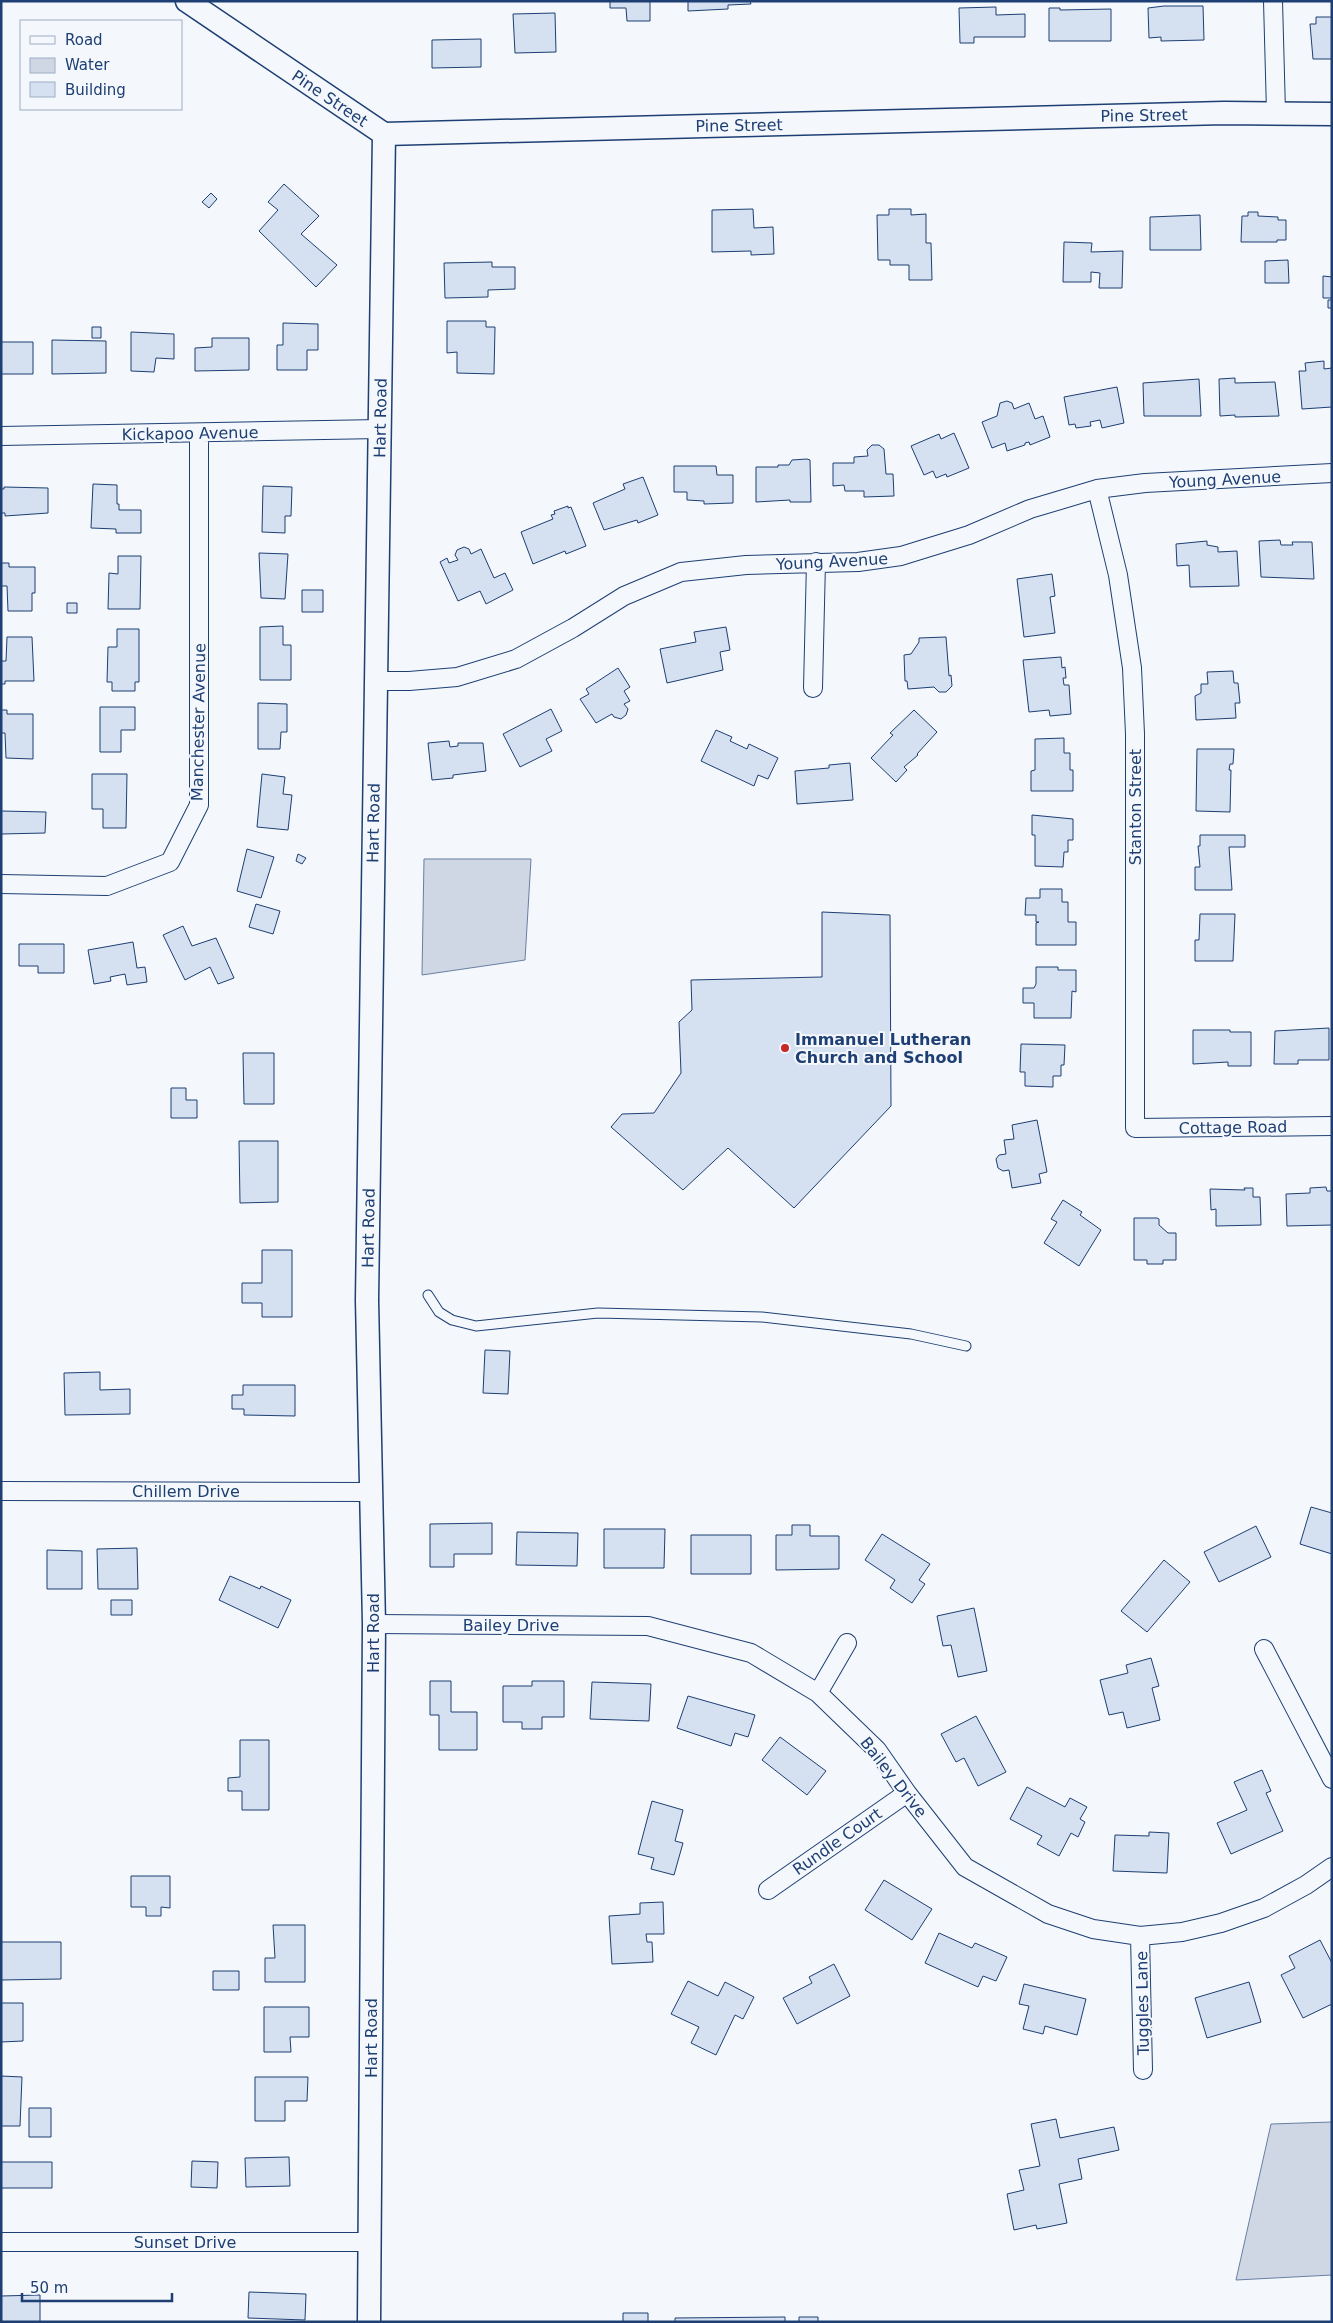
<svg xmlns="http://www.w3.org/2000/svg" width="1333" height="2323" font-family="'DejaVu Sans',sans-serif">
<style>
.water{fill:#cfd7e4;stroke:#687fa3}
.building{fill:#d5e0f0;stroke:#1d3f73}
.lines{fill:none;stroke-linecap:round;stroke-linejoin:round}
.service-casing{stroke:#1d3f73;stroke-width:11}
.minor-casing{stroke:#1d3f73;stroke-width:20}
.tertiary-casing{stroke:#1d3f73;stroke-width:25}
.service{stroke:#f4f7fb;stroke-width:9}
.minor{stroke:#f4f7fb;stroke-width:18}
.tertiary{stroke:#f4f7fb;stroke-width:22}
.poi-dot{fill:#c62828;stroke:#f4f7fb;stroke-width:2}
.labels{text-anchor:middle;stroke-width:4;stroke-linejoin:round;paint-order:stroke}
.street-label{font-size:16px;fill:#1d3f73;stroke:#f4f7fb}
.poi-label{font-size:16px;font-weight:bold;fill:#1d3f73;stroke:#f4f7fb;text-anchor:start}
</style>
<rect width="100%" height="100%" fill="#f4f7fb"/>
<path class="water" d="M424 859H531L525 960 422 975Z
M1332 2122V2275L1236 2280 1271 2124Z"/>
<path class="building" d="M610 1H650V21H627L626 8H610Z
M688 1H750L751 4 728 5V9L688 11Z
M1164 6H1203L1204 40 1161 41V37L1149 38 1148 8Z
M996 7V15L1025 14V37H974V43H960L959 8Z
M1049 8H1060V10L1111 9V41H1049Z
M555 13 556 52 515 53 513 14Z
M1316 17H1332V59H1313L1310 24H1316Z
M481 39V67L432 68V40Z
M284 184 319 216 301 234 337 265 316 287 259 231 278 210 268 202Z
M211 193 217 199 209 208 202 202Z
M753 209 754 228 773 227 774 254 751 255V251L712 252V210Z
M889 209H911V215L926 214V243H931L932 280H909V265H890V260H878L877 215H889Z
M1248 212H1258V216L1278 217V220H1286V240H1277V242H1241L1242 216H1248Z
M1200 215 1201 250H1150V217Z
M1064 242 1092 243 1091 252 1123 251 1122 288H1099L1100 273 1091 272V282H1063Z
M1288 260 1289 283H1265V261Z
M492 262V267H515V289L488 290V297L445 298 444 263Z
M1323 276 1332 277V298H1323Z
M1328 300H1332V308H1328Z
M447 321H486V327H495L494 374 457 373V352L447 353Z
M283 323 318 324V350H307V370H277V345H283Z
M92 327H101V338H92Z
M131 332 174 334V359L156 358 154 372 131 371Z
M212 338H249V370L195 371V348L212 347Z
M52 340 106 341V373L52 374Z
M1 342H33V374H1Z
M1324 361V369L1332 368V407L1302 409 1299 371H1306L1305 363Z
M1235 378V383L1275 382 1279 416 1235 417V415L1220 416 1219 379Z
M1199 379 1201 416H1144L1143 383Z
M1117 387 1124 423 1102 428 1100 420 1090 422 1091 426 1076 428 1075 424 1069 425 1064 397Z
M1007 401 1012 403 1014 409 1029 403 1035 419 1043 416 1050 437 1030 445 1029 442 1025 443V445L1007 451 1005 443 992 448 982 422 997 416 1000 403Z
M954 433 969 468 947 477 946 474 936 478 933 471 924 475 911 446 939 434 941 439Z
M872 445H879L884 449 886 474H893L894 496 864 497V491H845L844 485 833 486V463H854V457L868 456 867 450Z
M807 459 810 460 811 502H790V500L756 502V467H778V465H789L792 460Z
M674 466H716L717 475H733V503L704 504V501L687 500V492H674Z
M643 477 658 515 638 523 637 520 604 530 593 503 625 489 623 484Z
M93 484 117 485V504H119V510H141V533H116V529L91 528Z
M263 486 292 487 291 516H285V533L262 532Z
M4 487 48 488V513L5 516V513H1V489H4Z
M568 506V508L571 507 586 546 566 554 565 551 533 564 521 532 553 519 551 515 555 514 554 511Z
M1280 540 1281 545H1293L1292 542H1312L1314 579 1261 577 1259 541Z
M1207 541V545L1218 547V552L1237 551 1239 586 1190 587 1189 565 1177 566 1176 544Z
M464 547 469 549 471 554 481 549 494 578 505 573 513 590 486 604 480 591 458 601 440 562 447 558 449 563 458 560 455 555 457 550Z
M259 553 288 554 285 599 261 598Z
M118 556H141L140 609H108L109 573 118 574Z
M1 563H9V567H35V593H32V611H8L7 586H1Z
M1052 574 1055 596 1050 597 1055 633 1024 637 1017 579Z
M302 590H323V612H302Z
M67 603H77V613H67Z
M283 626V645H291V680H260V627Z
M726 627 730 650 720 652 723 670 667 683 660 649 696 642 694 632Z
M117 629H139V682H135V691H112V682H107L108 647H117Z
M7 637H32L34 681H5V684H1V661H6Z
M946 637 949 676 951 675 952 686 946 692H939L934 687 908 689 907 681H905L904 655 911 654 919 642V638Z
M1061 657 1062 668 1065 667 1066 678H1063L1064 685H1069L1071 714 1050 716 1049 710 1029 712 1023 660Z
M618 668 630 687 624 691 630 701 624 704 628 709 626 715 621 719 614 717 612 714 596 723 580 699 589 694 586 689Z
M1233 671 1234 683H1238L1240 703H1235L1236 718 1196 720 1195 696 1201 693V684H1208L1207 672Z
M258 703 287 704V732H281L280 749H258Z
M100 707H135V730H121V752H100Z
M551 709 562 731 546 739 552 751 520 767 503 734Z
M1 710H7V714H33V759L6 758 5 733H1Z
M914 710 937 732 917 754 918 755 904 767 907 770 896 782 871 758 893 735 890 733Z
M716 730 732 737 730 741 747 749 749 744 778 758 768 779 758 775 754 786 701 761Z
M1064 738V753H1070V770H1073V791H1031V771L1035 770V739Z
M449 741 450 747 458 746V743H483L486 771 453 775V778L432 780 428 743Z
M1197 749H1234L1233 764H1230L1229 770H1231L1230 812 1196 811Z
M850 763 853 800 797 804 795 771 829 768V765Z
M92 774H127L126 828H103V809H92Z
M262 774 285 777 283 794 292 795 288 830 257 827Z
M1 811 46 812 45 833 1 834Z
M1032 815 1073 819V840H1068V852H1064L1063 867 1035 866V835H1032Z
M1200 835H1245V847H1229L1232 890H1195V867H1200L1198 846H1200Z
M247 849 274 857 261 898 237 891Z
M298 854 306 858 302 864 296 861Z
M1040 889H1062V902H1068V922H1076V945H1036V923L1039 922H1036V915H1025L1026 898H1040Z
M256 904 280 911 273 934 249 927Z
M822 912 890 915 891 1106 794 1208 728 1148 683 1190 611 1127 622 1114 654 1113 681 1073 679 1022 692 1010 691 980 822 977Z
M1200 914H1235L1233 961H1195V940H1199Z
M183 926 192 946 216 938 234 978 218 984 210 967 185 980 163 935Z
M133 942 137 968 145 967 147 982 127 985 125 974 110 977 111 981 94 984 88 950Z
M19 944H64V973H38V966H19Z
M1036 967H1058V970H1076V992L1072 991 1071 1018H1034V1003H1023V988H1034L1036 984Z
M1329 1028V1060H1298V1064H1274L1275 1031Z
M1193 1030H1230V1032H1251V1066H1228V1062L1193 1064Z
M1021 1044 1065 1045 1064 1065H1061V1076H1053V1087L1025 1086V1072H1020Z
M243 1053H274V1104H244Z
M171 1088H186V1100H197V1118H171Z
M1037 1120 1047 1172 1039 1174 1041 1183 1012 1188 1009 1170 1003 1171 998 1168 996 1159 999 1155 1006 1154 1004 1140 1014 1139 1012 1125Z
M239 1141H278V1202L240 1203Z
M1326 1187 1327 1191H1332V1225L1287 1226 1286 1194 1310 1193V1188Z
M1244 1188H1253V1197H1260L1261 1225 1216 1226V1209L1211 1210 1210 1189 1245 1190Z
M1063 1200 1082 1212 1080 1215 1101 1230 1079 1266 1044 1243 1057 1222 1051 1219Z
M1134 1218H1157L1159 1219V1225L1168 1233H1176V1260H1163V1264H1147V1260H1134Z
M262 1250H292V1317H262V1303H242V1283H262Z
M485 1350 510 1351 508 1394 483 1393Z
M100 1372V1390L130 1389V1414L65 1415 64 1373Z
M243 1385H295V1416L244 1415V1409H232V1395H243Z
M1311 1507 1332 1513V1554L1300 1544Z
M492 1523V1554H454V1567H430V1524Z
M792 1525H810V1536H839V1569L776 1570V1535H792Z
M1256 1526 1271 1557 1219 1582 1204 1552Z
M604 1529H665L664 1568H604Z
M517 1532 578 1533 577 1566 516 1565Z
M882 1534 930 1564 919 1580 925 1584 912 1603 890 1588 895 1580 865 1560Z
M691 1535H751V1574H691Z
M137 1548 138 1589H98L97 1549Z
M47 1550 82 1551V1589H47Z
M1164 1560 1190 1582 1147 1632 1121 1611Z
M230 1576 260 1589 261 1586 291 1600 278 1628 219 1600Z
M111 1600H132V1615H111Z
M974 1608 987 1671 958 1677 951 1645 943 1646 937 1616Z
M1151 1658 1159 1686 1152 1688 1160 1720 1127 1728 1123 1712 1109 1715 1100 1680 1128 1673 1126 1665Z
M430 1681H451V1712H477V1750H439V1715H430Z
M532 1681H564V1717H542V1729H522V1722H503V1686H532Z
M592 1682 651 1684 649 1721 590 1719Z
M688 1696 755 1715 748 1737 735 1733 731 1746 677 1728Z
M976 1716 1006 1772 978 1786 964 1758 956 1762 941 1734Z
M780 1737 826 1771 807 1795 762 1760Z
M240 1740H269V1810H242V1791H228V1778L240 1777Z
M1262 1770 1271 1791 1266 1793 1283 1831 1231 1854 1217 1823 1247 1810 1234 1782Z
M1027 1787 1065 1807 1070 1798 1087 1807 1080 1819 1085 1822 1078 1837 1071 1833 1059 1856 1037 1844 1042 1836 1010 1819Z
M652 1801 683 1810 675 1841 683 1843 674 1875 651 1869 654 1858 638 1854Z
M1149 1832 1169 1833 1167 1873 1113 1871 1115 1835 1149 1836Z
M131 1876H170V1908L161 1907V1916H146V1907H131Z
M884 1880 932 1909 912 1940 865 1910Z
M663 1902 664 1934H646L647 1942H652L653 1962 612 1964 609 1916 640 1914V1903Z
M273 1925H305V1982H265V1958H275Z
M939 1933 972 1948 975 1943 1007 1957 996 1981 983 1976 978 1987 925 1963Z
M1320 1940 1332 1963V2004L1303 2018 1281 1975 1295 1968 1289 1956Z
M1 1942H61V1979L1 1980Z
M834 1964 850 1996 797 2024 783 1998 812 1983 809 1977Z
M213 1971H239V1990H213Z
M688 1981 718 1996 725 1982 754 1997 743 2019 735 2015 716 2055 691 2043 699 2027 671 2014Z
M1249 1982 1261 2022 1207 2038 1195 1998Z
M1024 1984 1086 1999 1077 2035 1045 2026 1043 2034 1023 2029 1029 2006 1019 2004Z
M1 2003H23V2041L1 2042Z
M264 2007H309V2037H290L291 2052H264Z
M1 2076 22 2077 20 2126H1Z
M255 2077H308L307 2101H285V2121H255Z
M29 2108H51V2137H29Z
M1056 2119 1060 2138 1114 2127 1119 2150 1078 2159 1082 2179 1059 2184 1067 2223 1037 2229 1036 2225 1014 2230 1007 2194 1024 2190 1019 2170 1040 2166 1031 2124Z
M289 2157 290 2186 246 2187 245 2158Z
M192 2161 218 2162 217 2188 191 2187Z
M1 2162H52V2188H1Z
M249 2292 306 2294 305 2320 248 2318Z
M40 2295V2322H1V2296Z
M623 2313H648V2322H623Z
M785 2317V2322H675V2318Z
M799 2317H818V2322H799Z"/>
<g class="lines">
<defs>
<path id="service" d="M428 1295 439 1312 452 1320 476 1326 598 1313 762 1317 911 1334 966 1346"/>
<path id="minor" d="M1273 1 1276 112
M1 436 380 429
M1097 489 1118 575 1132 668 1135 734V1128L1332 1126
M375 681H409L457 677 516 659 573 628 624 596 681 572 746 565 858 562 901 556 969 535 1030 509 1097 489 1145 483 1332 473
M813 688 816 562
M1 884 107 886 170 862 199 805V433
M1 1491 371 1492
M374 1624 648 1626 751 1653 818 1693 877 1750 907 1793 965 1867 1048 1914 1093 1929 1140 1936 1182 1932 1221 1923 1264 1908 1306 1885 1332 1867
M1264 1649 1332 1779
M818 1693 847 1643
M768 1890 907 1793
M1140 1936 1143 2070
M1 2242H370"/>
<path id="tertiary" d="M187 1 384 134 1224 113 1332 114
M369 2322 374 1624 367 1300 384 134"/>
</defs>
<use href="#service" class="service-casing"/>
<use href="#minor" class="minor-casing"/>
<use href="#tertiary" class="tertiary-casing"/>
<use href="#service" class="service"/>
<use href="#minor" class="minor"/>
<use href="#tertiary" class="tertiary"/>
</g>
<circle class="poi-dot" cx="785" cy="1048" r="5"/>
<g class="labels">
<g class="street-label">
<text transform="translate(330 98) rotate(34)" y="6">Pine Street</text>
<text transform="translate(1144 115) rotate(-1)" y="6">Pine Street</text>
<text transform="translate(739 125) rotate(-1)" y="6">Pine Street</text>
<text transform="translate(380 418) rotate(-89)" y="6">Hart Road</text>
<text transform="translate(190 433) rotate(-1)" y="6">Kickapoo Avenue</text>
<text transform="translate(1225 479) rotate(-3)" y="6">Young Avenue</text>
<text transform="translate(832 561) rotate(-3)" y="6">Young Avenue</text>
<text transform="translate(198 722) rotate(-89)" y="6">Manchester Avenue</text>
<text transform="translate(1135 807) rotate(-90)" y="6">Stanton Street</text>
<text transform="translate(373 823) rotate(-89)" y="6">Hart Road</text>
<text transform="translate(1233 1127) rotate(-1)" y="6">Cottage Road</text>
<text transform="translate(368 1228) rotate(-89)" y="6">Hart Road</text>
<text x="186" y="1497">Chillem Drive</text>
<text x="511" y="1631">Bailey Drive</text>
<text transform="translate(373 1633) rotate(-90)" y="6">Hart Road</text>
<text transform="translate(894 1777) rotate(52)" y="6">Bailey Drive</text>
<text transform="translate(837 1841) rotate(-35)" y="6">Rundle Court</text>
<text transform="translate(1142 2003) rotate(-91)" y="6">Tuggles Lane</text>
<text transform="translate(371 2038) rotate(-90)" y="6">Hart Road</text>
<text x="185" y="2248">Sunset Drive</text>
</g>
<g class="poi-label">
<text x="795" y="1045">Immanuel Lutheran<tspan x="795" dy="18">Church and School</tspan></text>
</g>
</g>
<rect width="1333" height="2323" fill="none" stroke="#1d3f73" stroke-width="5"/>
<rect x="20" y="20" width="162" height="90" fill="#f4f7fb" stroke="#9eadc5"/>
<rect x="30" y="36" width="25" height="8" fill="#f4f7fb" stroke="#9eadc5"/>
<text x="65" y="45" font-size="15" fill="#1d3f73">Road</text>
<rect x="30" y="58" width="25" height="15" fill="#cfd7e4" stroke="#9eadc5"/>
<text x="65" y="70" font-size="15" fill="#1d3f73">Water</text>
<rect x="30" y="82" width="25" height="15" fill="#d5e0f0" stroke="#9eadc5"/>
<text x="65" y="95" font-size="15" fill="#1d3f73">Building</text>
<path d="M22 2293v8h150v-8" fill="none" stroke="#1d3f73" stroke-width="2.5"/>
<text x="30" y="2293" font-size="15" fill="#1d3f73" stroke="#f4f7fb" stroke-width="4" paint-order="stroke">50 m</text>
</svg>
